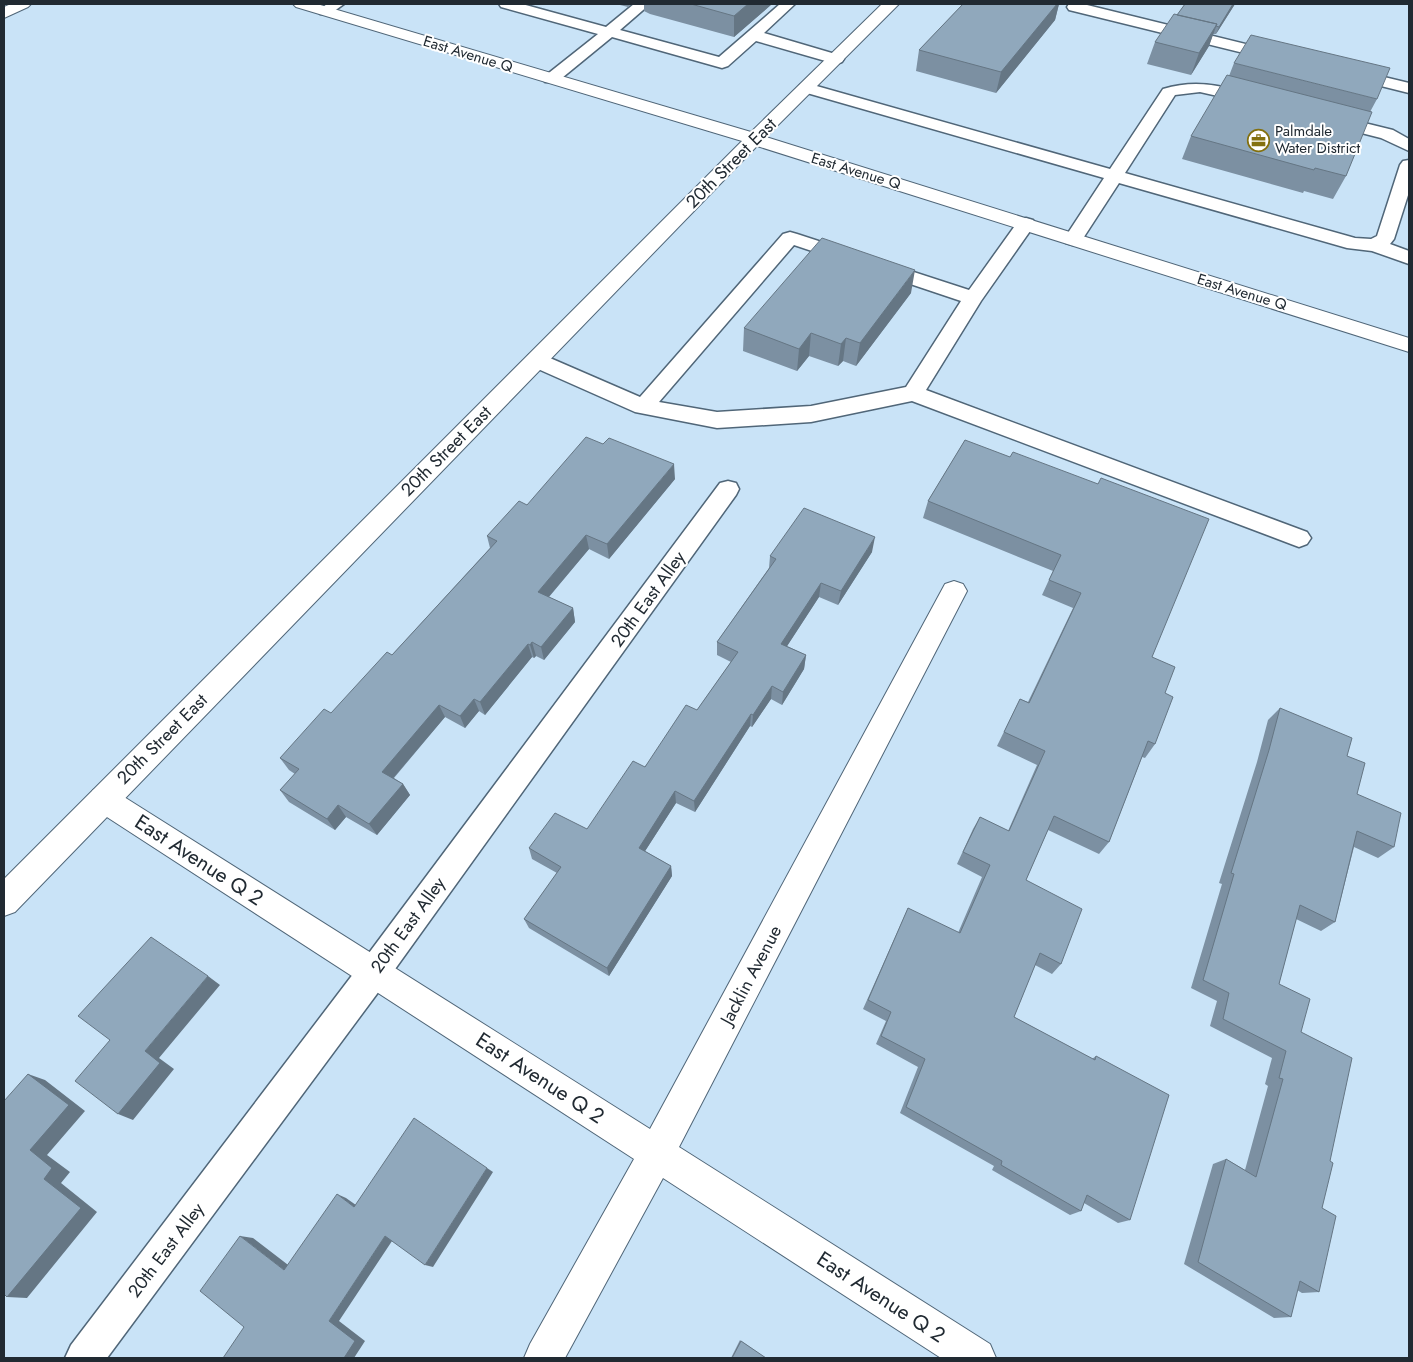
<svg xmlns="http://www.w3.org/2000/svg" width="1413" height="1362" font-family="Jost,sans-serif">
<style>
.lines{fill:none;stroke-linecap:round;stroke-linejoin:round}
.lane-casing{stroke:#506678;stroke-width:3}
.street-casing{stroke:#506678;stroke-width:2}
.secondary-casing{stroke:#506678;stroke-width:2}
.lane{fill:#fff;fill-rule:evenodd}
.street{fill:#fff;fill-rule:evenodd}
.secondary{fill:#fff;fill-rule:evenodd}
.wall{fill:#7c90a2}
.shaded-wall{fill:#657684}
.building{fill:#90a8bc;stroke:#657684}
.labels{text-anchor:middle;stroke-width:4;stroke-linejoin:round;paint-order:stroke}
.far-street-label{font-size:15px;fill:#212a32;stroke:#fff}
.far-poi-label{font-size:15px;fill:#212a32;stroke:#fff;text-anchor:start}
.street-label{font-size:18px;fill:#212a32;stroke:#fff}
.near-street-label{font-size:21px;fill:#212a32;stroke:#fff}
</style>
<rect width="100%" height="100%" fill="#c9e3f7"/>
<g class="lines">
<defs>
<path id="lane" d="M327 4H344L330 14H320L318 11Z
M499 4H522L606 27 634 4H650L620 30 719 57 780 4H795L764 33 842 56 844 59 842 62 836 64 756 41 728 66 722 68 612 37 557 82H545L543 79 545 76 598 34 501 7Z
M1069 4H1083L1282 53 1284 56 1282 59 1276 61 1069 10 1067 7Z
M1351 69 1409 83V93L1345 77 1343 74 1345 71Z
M806 83 1110 169 1163 89C1199 78 1224 87 1259 96L1261 99 1259 102 1253 104 1200 92 1175 95 1125 173 1355 238 1371 239 1377 236 1400 165 1403 161 1409 160V192L1394 239 1390 244 1409 251V264L1372 251 1347 248 1119 183 1080 243 1073 245 1066 243 1064 239 1104 178 800 91 798 88 800 85Z
M1332 115 1393 130 1409 139V151L1381 138 1326 124 1324 120 1326 116Z
M1026 218 1033 220 1035 224 981 301 926 390 1307 532 1311 538 1307 544 1299 547 1291 544 912 401 811 422 717 428 635 412 529 365 526 360 529 355 536 353 543 355 640 397 783 234 790 232 797 234 969 290 1019 220ZM794 245 961 301 906 387 811 406 717 412 659 402Z
M728 481 736 483 739 489 736 495 385 983 107 1358H65L71 1345 363 961 720 483Z"/>
<path id="street" d="M11 4H31L28 7 4 18V7Z
M954 581 963 584 967 591 679 1147 990 1344 996 1358H941L663 1178 565 1358H524L530 1344 634 1159 93 808 88 799 93 790 103 786 113 790 650 1129 945 584Z"/>
<path id="secondary" d="M293 4H317L751 132 882 4H899L766 137 1409 338V352L757 146 15 912 4 916V879L742 141 296 7Z"/>
</defs>
<use href="#lane" class="lane-casing"/>
<use href="#street" class="street-casing"/>
<use href="#secondary" class="secondary-casing"/>
<use href="#lane" class="lane"/>
<use href="#street" class="street"/>
<use href="#secondary" class="secondary"/>
</g>
<path class="wall" d="M616 4H632L628 7Z
M644 4H772L734 37 650 14 644 11Z
M963 4H1059L1055 20 996 93 916 71 919 50Z
M1185 4H1235L1216 34H1213L1209 46 1191 75 1147 64 1155 42 1177 15Z
M1234 63 1377 99 1370 112 1346 176 1333 199 1304 191 1303 193 1182 159 1191 136 1229 76Z
M911 293 856 366 843 361 838 366 809 356 797 371 743 351 744 328Z
M965 440 1152 657 1165 693 1155 744 1145 758 1142 757 1109 842 1099 854 1048 830 1026 880 1061 964 1052 974 1035 965 1014 1017 1092 1059 1096 1056 1130 1220 1118 1223 1084 1203 1081 1211 1070 1215 992 1170 994 1166 900 1113 918 1067 876 1044 886 1021 863 1009 908 908 958 933 982 877 957 864 973 829 980 817 1008 831 1037 765 997 746 1020 699 1028 702 1073 608 1042 595 1053 571 923 518 928 501Z
M675 479 609 559 589 549 549 597 573 608 575 622 544 660 536 656 534 658 532 657 485 715 479 711 465 728 445 717 394 778 403 784 410 795 377 835 346 817 335 830 289 802 280 790 295 774 289 770 280 758 331 713 392 655 490 548 487 536 527 505Z
M872 552 838 605 819 597 787 646 806 655 804 669 782 705 771 699 752 727 750 726 695 812 676 803 645 851 671 866 672 876 609 976 529 928 524 919 557 873 532 859 529 848 587 829 697 710 731 662 717 655V642L769 568 770 556Z
M1280 708 1347 756 1357 794 1394 847 1378 858 1354 847 1335 922 1321 931 1296 919 1279 984 1301 1032 1330 1161 1322 1208 1319 1292 1302 1293 1297 1290 1291 1317 1274 1318 1184 1264 1213 1164 1226 1159 1245 1170 1268 1086 1265 1084 1272 1058 1210 1026 1217 1001 1191 988 1222 884 1219 883 1257 762 1268 720Z
M740 1340 741 1341 766 1358H731Z"/>
<path class="shaded-wall" d="M748 4H772L734 37V16Z
M1057 4H1059L1055 20 996 93 1001 72Z
M1233 4H1235L1216 34 1219 27Z
M1217 24 1209 46 1191 75 1199 53Z
M915 270 911 293 856 366 860 343Z
M811 333 809 356 797 371 799 349Z
M846 338 843 361 838 366 841 344Z
M674 464 675 479 609 559 607 544Z
M586 535 589 549 541 606 538 592Z
M875 537 872 552 838 605 841 591Z
M821 583 819 597 780 657 781 644Z
M573 608 575 622 544 660 541 647Z
M532 642 536 656 534 658 530 645Z
M528 644 532 657 485 715 480 702Z
M806 655 804 669 782 705 783 692Z
M772 686 771 699 752 727 753 715Z
M474 699 479 711 465 728 460 716Z
M439 705 445 717 389 783 382 772Z
M751 714 750 726 695 812 694 801Z
M403 784 410 795 377 835 369 824Z
M675 791 676 803 640 859 639 848Z
M338 805 346 817 335 830 327 819Z
M671 866 672 876 609 976 607 968Z
M208 976 220 985 159 1058 174 1069 133 1120 118 1114 145 1051Z
M28 1074 45 1080 85 1111 47 1155 70 1172 61 1183 97 1212 27 1298 7 1297 44 1179 30 1150Z
M487 1168 493 1172 433 1267 425 1265Z
M337 1194 346 1198 363 1210 354 1207Z
M240 1236 253 1238 296 1271 284 1270Z
M385 1236 394 1238 339 1321 365 1341 354 1358H344L329 1321Z"/>
<path class="building" d="M691 4H748L734 16Z
M963 4H1057L1001 72 919 50Z
M1185 4H1233L1219 27 1216 26 1217 24 1177 15Z
M1174 14 1217 24 1199 53 1155 42Z
M1251 35 1390 68 1377 99 1234 63Z
M1227 75 1372 112 1346 176 1315 168 1314 170 1191 136Z
M822 238 915 270 860 343 846 338 841 344 811 333 799 349 744 328Z
M586 437 603 444 609 438 674 464 607 544 586 535 538 592 573 608 541 647 532 642 530 645 528 644 480 702 474 699 460 716 439 705 382 772 403 784 369 824 338 805 327 819 280 790 299 769 280 758 324 709 331 713 387 652 392 655 497 541 487 536 519 501 527 505Z
M965 440 1010 457 1013 452 1098 484 1101 478 1209 519 1152 657 1175 667 1165 693 1173 697 1155 744 1148 741 1109 842 1054 816 1026 880 1082 909 1061 964 1040 953 1014 1017 1095 1060 1096 1056 1169 1095 1130 1220 1087 1195 1081 1211 1001 1165 1002 1161 906 1107 925 1059 881 1036 891 1012 868 1000 908 908 960 933 990 865 963 852 980 817 1009 831 1045 751 1004 732 1020 699 1029 703 1081 593 1049 580 1061 555 928 501Z
M804 508 875 537 841 591 821 583 781 644 806 655 783 692 772 686 753 715 751 714 694 801 675 791 639 848 671 866 607 968 524 919 561 867 529 848 555 813 587 829 633 761 645 767 686 705 697 710 738 652 717 642 776 559 770 556Z
M1280 708 1352 738 1347 756 1365 763 1357 794 1401 813 1394 847 1357 831 1335 922 1300 905 1279 984 1310 999 1301 1032 1352 1058 1330 1161 1333 1163 1322 1208 1336 1216 1319 1292 1300 1281 1291 1317 1198 1262 1226 1159 1256 1177 1283 1079 1279 1078 1286 1051 1223 1019 1229 993 1203 980 1234 874 1231 873 1269 750Z
M151 937 208 976 145 1051 160 1063 118 1114 75 1081 110 1040 78 1016Z
M28 1074 69 1105 30 1150 52 1168 44 1179 81 1208 7 1297 4 1294V1101Z
M414 1118 487 1168 425 1265 385 1236 329 1321 355 1341 344 1358H223L244 1327 200 1291 240 1236 284 1270 337 1194 354 1207Z
M741 1341 766 1358H732Z"/>
<defs>
<symbol id="office-ring" viewBox="-11 -11 22 22"><circle r="9.5" fill="#fff" stroke="#83700f" stroke-width="1.5"/><path d="M-6-3h4V-5.5h4V-3h4V5H-6ZM-1-4.5V-3h2v-1.5ZM-6 0V1H6V0Z" fill="#83700f"/></symbol>
</defs>
<g fill-rule="evenodd">
<use href="#office-ring" x="1246" y="128" width="25" height="25"/>
</g>
<g class="labels">
<g class="far-street-label">
<text transform="translate(468 54) rotate(17)" y="5">East Avenue Q</text>
<text transform="translate(856 171) rotate(17)" y="5">East Avenue Q</text>
<text transform="translate(1242 292) rotate(17)" y="5">East Avenue Q</text>
</g>
<g class="far-poi-label">
<text x="1275" y="136">Palmdale<tspan x="1275" dy="17">Water District</tspan></text>
</g>
<g class="street-label">
<text transform="translate(731 163) rotate(-45)" y="6">20th Street East</text>
<text transform="translate(446 451) rotate(-45)" y="6">20th Street East</text>
<text transform="translate(648 599) rotate(-54)" y="6">20th East Alley</text>
<text transform="translate(162 739) rotate(-45)" y="6">20th Street East</text>
<text transform="translate(408 925) rotate(-54)" y="6">20th East Alley</text>
<text transform="translate(751 975) rotate(-62)" y="6">Jacklin Avenue</text>
<text transform="translate(166 1250) rotate(-53)" y="6">20th East Alley</text>
</g>
<g class="near-street-label">
<text transform="translate(199 860) rotate(33)" y="7">East Avenue Q 2</text>
<text transform="translate(540 1078) rotate(33)" y="7">East Avenue Q 2</text>
<text transform="translate(881 1297) rotate(33)" y="7">East Avenue Q 2</text>
</g>
</g>
<rect width="1413" height="1362" fill="none" stroke="#212a32" stroke-width="10"/>
</svg>
